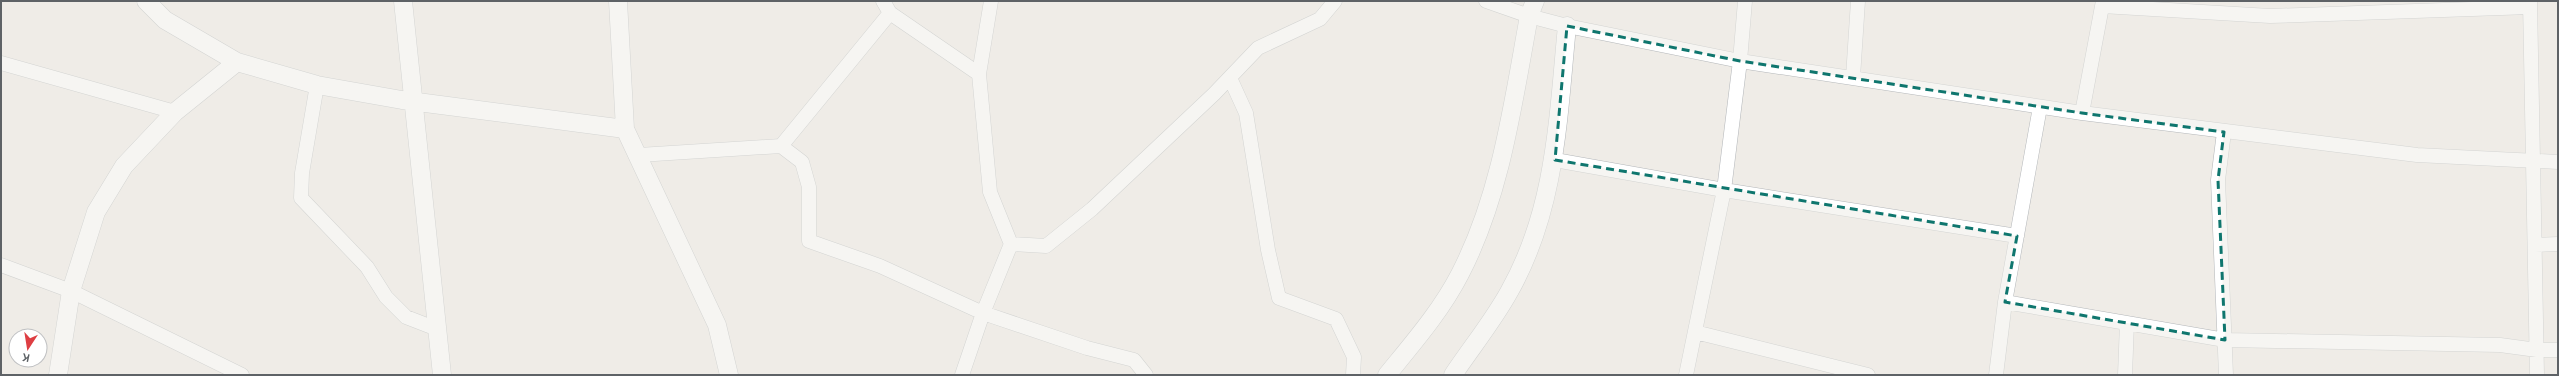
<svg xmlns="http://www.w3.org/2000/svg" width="2559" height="376" font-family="Overpass,sans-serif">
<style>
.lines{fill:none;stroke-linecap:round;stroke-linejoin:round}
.minor-casing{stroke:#b4b7ba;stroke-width:15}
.tertiary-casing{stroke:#b4b7ba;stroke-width:19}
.minor{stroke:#fff;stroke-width:14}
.tertiary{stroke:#fff;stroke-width:18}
.marked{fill:none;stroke:#0f766e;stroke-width:3;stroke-dasharray:8 5;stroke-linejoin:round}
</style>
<rect width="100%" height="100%" fill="#efece7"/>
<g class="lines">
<defs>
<path id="minor" d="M883 1 890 13 979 74
M1486 1 1529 16 1567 26 1740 61 2082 113 2417 155 2558 162
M2530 1 2537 375
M2102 6 2270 16 2530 7
M1 63 175 112
M1853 77 1858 1
M1230 78 1246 113 1268 250 1279 298 1336 319 1354 357 1353 375
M317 85 302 173 301 198 367 267 386 297 406 317 437 329
M2082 113 2103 1
M2224 132 2218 180 2226 375
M781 146 890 13
M639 155 781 146 802 162 809 187V241L880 266 983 313 1087 348 1134 360 1146 375
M1555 160 1724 190 2017 236
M1011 244 1046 246 1092 209 1214 94 1258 48 1320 19 1335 1
M2535 245 2558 244
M1 265 71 291 242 375
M2005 302 2225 340 2500 345 2537 350H2558
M1695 332 1868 375
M962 375 983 313 1011 244 990 192 979 74 991 1
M1686 375 1724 190 1740 61 1745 1
M1996 375 2005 302 2040 107
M2125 375 2127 323"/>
<path id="tertiary" d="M146 1 165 20 237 62 317 85 402 100 625 129
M403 1 442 375
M618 1 625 129 717 325 729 375
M58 375 71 291 96 212 124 166 175 112 237 62
M1387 375C1413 343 1441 311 1460 274 1501 195 1513 103 1529 16L1535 1
M1453 375C1471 348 1493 321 1509 292 1556 209 1558 118 1567 26"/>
</defs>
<use href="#minor" class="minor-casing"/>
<use href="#tertiary" class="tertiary-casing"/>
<use href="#minor" class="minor"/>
<use href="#tertiary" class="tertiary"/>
</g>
<path d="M0 0H2559V376H0ZM1567 26 1740 61 2082 113 2224 132 2218 180 2225 340 2005 302 2017 236 1555 160Z" fill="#efece7" fill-opacity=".55" fill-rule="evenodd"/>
<path class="marked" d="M1567 26 1740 61 2082 113 2224 132 2218 180 2225 340 2005 302 2017 236 1555 160Z"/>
<rect width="2559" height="376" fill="none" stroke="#5e6266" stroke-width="4"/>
<g transform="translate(28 348) rotate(192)"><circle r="19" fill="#ffffff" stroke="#bfc0c2"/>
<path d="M0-3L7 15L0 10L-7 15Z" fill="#de3e43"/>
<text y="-6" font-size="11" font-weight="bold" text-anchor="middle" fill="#5e6266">K</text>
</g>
</svg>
